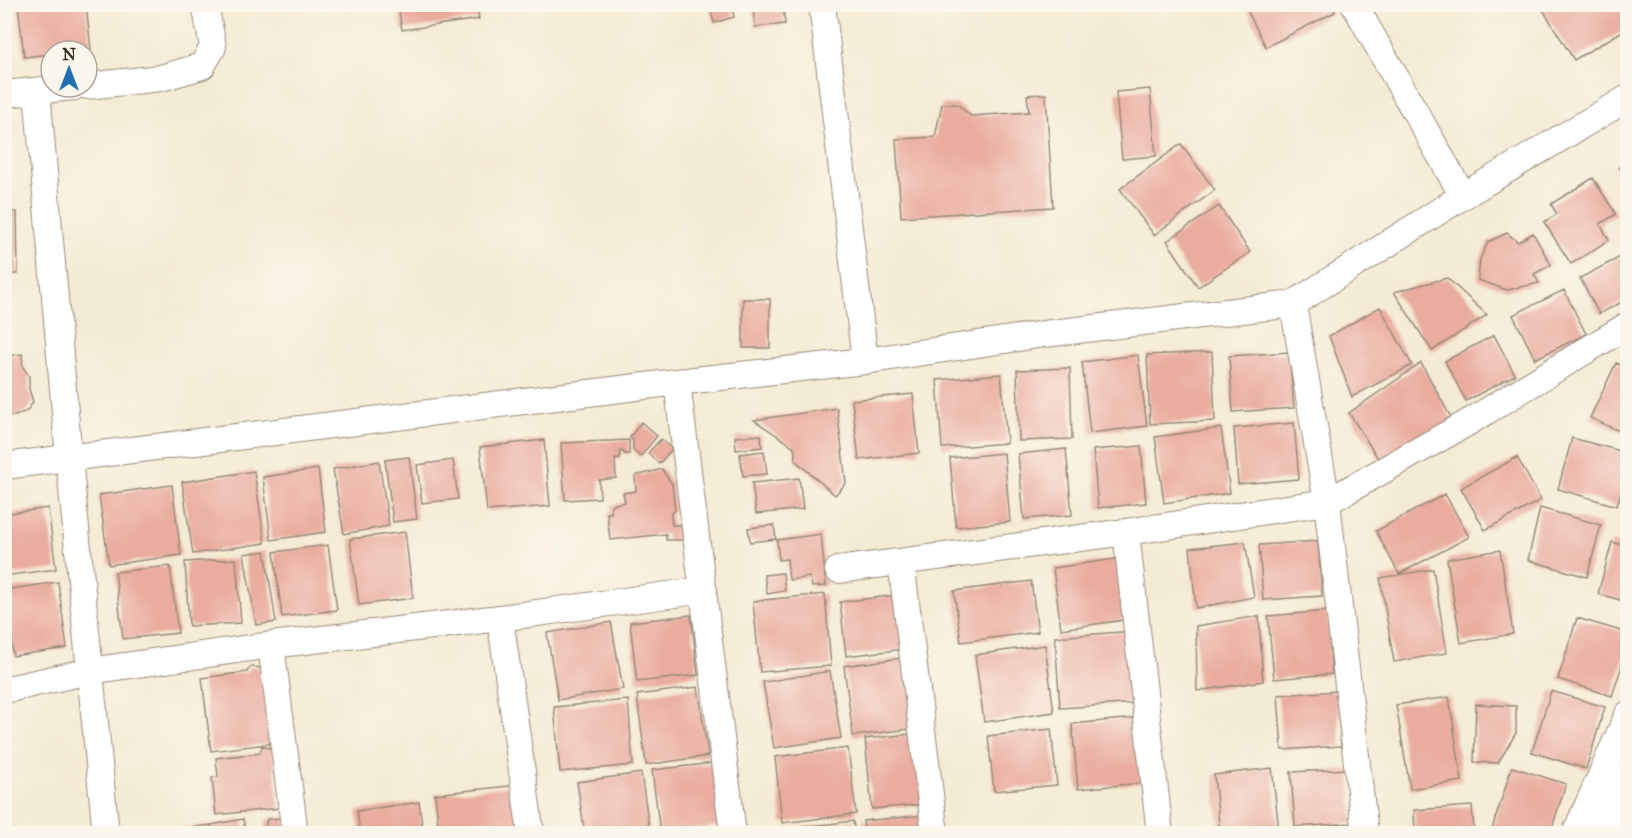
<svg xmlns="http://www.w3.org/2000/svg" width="1632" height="838" font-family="'IM FELL Great Primer',serif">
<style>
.building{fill:#e9ac9f}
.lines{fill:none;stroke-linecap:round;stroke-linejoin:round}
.minor-casing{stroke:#988a79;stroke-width:28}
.minor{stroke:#fff;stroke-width:26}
</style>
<rect width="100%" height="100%" fill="#fbf7ec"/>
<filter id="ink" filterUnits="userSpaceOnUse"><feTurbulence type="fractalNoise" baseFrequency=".0167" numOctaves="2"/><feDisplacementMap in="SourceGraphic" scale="12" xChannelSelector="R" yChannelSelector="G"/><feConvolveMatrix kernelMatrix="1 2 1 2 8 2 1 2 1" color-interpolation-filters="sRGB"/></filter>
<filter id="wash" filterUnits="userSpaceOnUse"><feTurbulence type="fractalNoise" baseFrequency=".008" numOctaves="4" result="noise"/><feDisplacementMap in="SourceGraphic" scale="24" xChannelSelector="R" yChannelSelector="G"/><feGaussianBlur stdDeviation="1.35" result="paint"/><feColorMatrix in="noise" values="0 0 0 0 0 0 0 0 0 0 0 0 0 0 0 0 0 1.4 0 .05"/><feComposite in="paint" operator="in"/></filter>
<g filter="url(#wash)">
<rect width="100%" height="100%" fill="#f4ebd4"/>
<g id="blocks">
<path class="building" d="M18 4H86L91 50 51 51V54L24 57Z
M709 4H731L734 17 714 23Z
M1244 4H1332L1335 12 1266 47Z
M398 5H476L479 19 402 30Z
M783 5 785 24 755 27 753 8Z
M1540 5H1628V28L1574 60Z
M1150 89 1156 156 1122 159 1116 92Z
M1046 94 1053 207 901 217 896 139 935 137 942 104H957L971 116 1029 112 1027 95Z
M1181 144 1215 190 1154 235 1120 189Z
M1628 162V183L1619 167Z
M1593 178 1616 214 1600 224 1609 240 1571 264 1544 222 1557 214 1551 204Z
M1219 206 1250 252 1198 287 1167 241Z
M4 212H17L18 274H4Z
M1507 233 1518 242 1533 233 1551 265 1534 274 1539 283 1507 290 1478 280 1480 259 1488 242Z
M1628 253V299L1599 314 1580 278Z
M1447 278 1487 315 1432 351 1394 292Z
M1564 290 1586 334 1535 359 1513 315Z
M743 299H770V348H743Z
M1380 307 1412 365 1352 397 1329 336Z
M1494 335 1515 375 1466 401 1445 361Z
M1212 352 1215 421 1150 424 1147 355Z
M1289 352 1294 408 1233 412 1229 356Z
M22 354 23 367 29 376V389L33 402 27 411 15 416 4 415V356Z
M1138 355 1147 426 1090 433 1082 362Z
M1421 363 1453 421 1379 460 1349 413Z
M1616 363 1628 368V435L1590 418Z
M1070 368 1072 439 1019 441 1017 370Z
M1001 374 1007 443 942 448 937 380Z
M913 394 919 453 859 460 852 400Z
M837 408 846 483 835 495 796 461 794 447 754 420Z
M641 422 657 436 640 457 633 450V441L630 437Z
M1294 423 1299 479 1238 484 1234 428Z
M1221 428 1230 493 1164 503 1155 437Z
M761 435 762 447 736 450 735 437Z
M1572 438 1628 453V467L1617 506 1558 489Z
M661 439 672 449 659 464 648 453Z
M544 440 550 506 487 511 480 447Z
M629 440V454H624V452L620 451V459H615L616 478 599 480 600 498 565 500 561 443Z
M1141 446 1146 503 1098 508 1093 450Z
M1066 449 1072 515 1024 519 1018 454Z
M764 451 767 474 743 476 740 454Z
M1004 453 1010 522 956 527 950 458Z
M409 457 417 519 393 522 385 460Z
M1517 457 1541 500 1485 530 1461 488Z
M453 460 458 499 422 503 417 465Z
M379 461 389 526 344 534 333 469Z
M318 469 326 532 271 540 263 477Z
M662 469 672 484 675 510 671 514 672 525H687V540H666V534L610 540 607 513H611V505L625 502 623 493 636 491 635 476Z
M254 471 265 543 193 554 182 482Z
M799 478 803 509 756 514 752 483Z
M172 485 181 555 109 565 99 495Z
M1445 494 1469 537 1399 574 1376 531Z
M48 508 56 569 4 576V514Z
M1540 508 1601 525 1587 577 1528 560Z
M774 525 776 539 750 542 748 528Z
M405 532 413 598 359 605 350 539Z
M821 534 826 586 812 587 810 577 789 580 787 559 779 560 777 540Z
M1318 541 1322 596 1263 600 1259 545Z
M1245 542 1254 597 1196 608 1190 548Z
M1612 542 1628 547V602L1598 594Z
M328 545 337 610 282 617 274 552Z
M1500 550 1513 634 1461 643 1447 559Z
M265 551 276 622 256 625 244 554Z
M1122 558 1131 619 1061 629 1053 568Z
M236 559 241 623 189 626 185 562Z
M170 566 178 633 123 639 115 572Z
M1433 569 1447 653 1394 662 1380 578Z
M783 573 785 591 767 594 764 575Z
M1031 581 1038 632 961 642 954 591Z
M58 582 67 648 13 656 4 590Z
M825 594 831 666 760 672 753 601Z
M898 595 905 649 846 656 840 602Z
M1327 611 1332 674 1274 679 1268 616Z
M691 615 698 675 637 682 630 622Z
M1259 616 1263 681 1197 691 1196 626Z
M1577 618 1628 633V647L1612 696 1558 679Z
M611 622 623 689 558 700 547 633Z
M1134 631 1140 703 1060 708 1055 637Z
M1045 645 1054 712 984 722 975 655Z
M909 657 918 728 853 736 844 666Z
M251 666 267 670 276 743 211 751 202 678 247 672Z
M830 671 841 738 774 748 763 682Z
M698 687 708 756 646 765 637 695Z
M1337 691 1341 746 1282 750 1278 695Z
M1551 691 1605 707 1586 769 1532 752Z
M1449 697 1462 781 1410 789 1396 705Z
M628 700 633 765 560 772 554 707Z
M1476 704 1516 706V733L1498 763 1474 762Z
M1135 718 1142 783 1078 789 1072 724Z
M1051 729 1057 785 994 791 988 736Z
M919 733 926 804 872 809 865 739Z
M262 746 273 749 279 808 216 815 212 778 218 777 216 758 260 753Z
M848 748 856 814 782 823 775 757Z
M714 763 722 826 660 833 652 770Z
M1512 767 1566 784 1550 834H1508L1492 829Z
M1272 768 1279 831 1254 834H1220L1214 775Z
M1350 769 1353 823 1295 827 1291 772Z
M641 773 650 834H585L577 782Z
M519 785 524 834H439L435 794Z
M419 802 423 834H360L357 811Z
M1472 806 1474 834H1415L1414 810Z
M925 815 927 834H865L863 821Z
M285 818 287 834H213L211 825 243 819 245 831 265 829 267 819Z
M853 821 855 834H787V829Z
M211 825 212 834H163V831Z"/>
</g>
</g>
<g filter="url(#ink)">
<use href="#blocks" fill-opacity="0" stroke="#988a79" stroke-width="1.5"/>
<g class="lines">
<defs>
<path id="minor" d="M822 4 865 361
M1354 4 1463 196
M87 86 161 78 202 66 213 47 205 4
M37 91 69 458 106 834
M4 94 74 87
M1293 304 1327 502 1365 834
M677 382 733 834
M4 466 677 382 865 361 1044 334 1293 304 1463 196 1628 98
M1126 532 1160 834
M901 562 935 834
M838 570 1126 532 1327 502 1469 422 1628 325
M500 618 531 834
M271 645 295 834
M4 690 89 671 271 645 500 618 704 590
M1575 834 1628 714
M1602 834 1628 775"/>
</defs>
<use href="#minor" class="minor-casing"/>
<use href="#minor" class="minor"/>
</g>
</g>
<rect width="1632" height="838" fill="none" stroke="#fbf7ec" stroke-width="24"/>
<g transform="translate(69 69)"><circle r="28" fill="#fbf7ec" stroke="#aea59a" stroke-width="1.5"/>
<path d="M0-4.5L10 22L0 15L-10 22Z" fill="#1f6fb2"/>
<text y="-9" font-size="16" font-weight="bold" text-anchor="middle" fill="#3b2a1e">N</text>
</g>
</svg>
